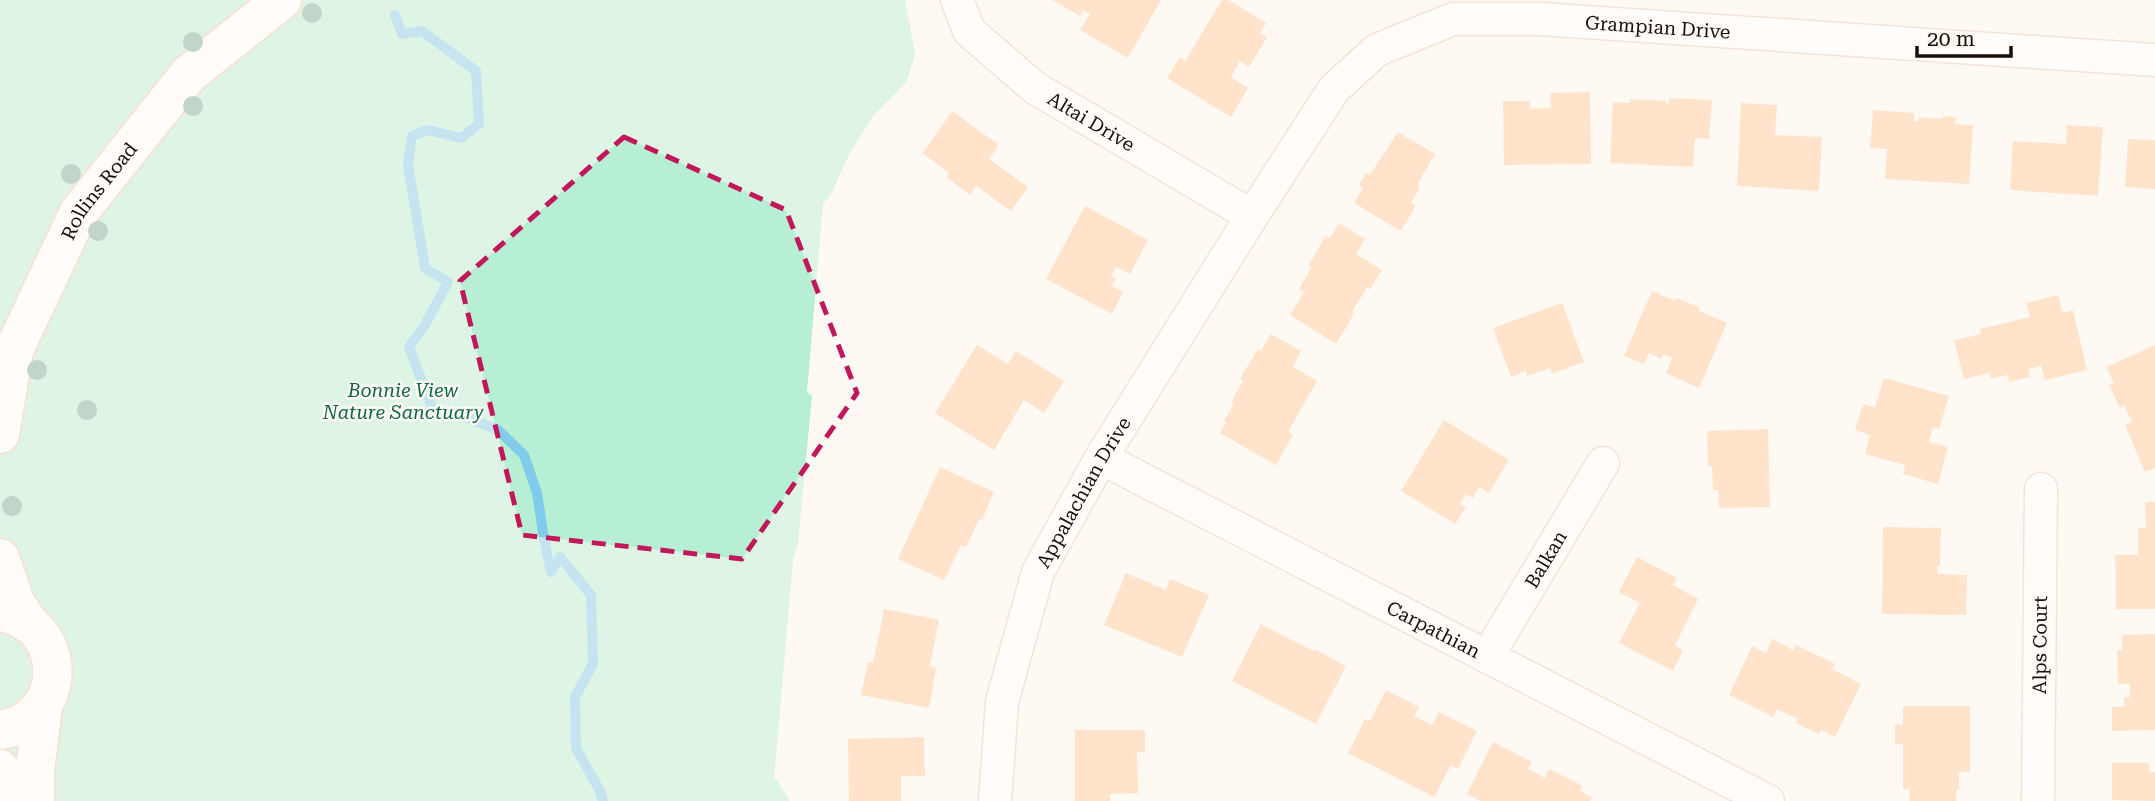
<svg xmlns="http://www.w3.org/2000/svg" width="2155" height="801" font-family="'Roboto Serif',serif">
<style>
.green{fill:#b6efd4}
.lines{fill:none;stroke-linecap:round;stroke-linejoin:round}
.stream{stroke:#81cbeb;stroke-width:10}
.building{fill:#fec89a}
.minor-casing{stroke:#e8cab2;stroke-width:35}
.tertiary-casing{stroke:#e8cab2;stroke-width:42}
.minor{stroke:#fff;stroke-width:32}
.tertiary{stroke:#fff;stroke-width:38}
.tree{fill:#79a895}
.marked{fill:none;stroke:#c2185b;stroke-width:5;stroke-dasharray:14 9;stroke-linejoin:round}
.labels{text-anchor:middle;stroke-width:5;stroke-linejoin:round;paint-order:stroke}
.street-label{font-size:19px;fill:#180e06;stroke:#fff9f4}
.park-label{font-size:19px;font-style:italic;fill:#0c6648;stroke:#fff9f4}
</style>
<rect width="100%" height="100%" fill="#fff9f4"/>
<path class="green" d="M0 0H905L915 54 907 81 873 116 849 155 829 198 823 203 807 392 812 396 798 543 793 560 774 780H777L790 801H0Z"/>
<g class="lines">
<path class="stream" d="M395 15 402 34 422 31 476 71 479 124 461 138 428 130 412 136 408 165 425 268 448 282 425 325 409 347 433 410 460 415 498 430 524 455 537 493 544 539 551 572 560 557 591 595 593 664 575 697 576 748 600 791 603 801"/>
</g>
<path class="building" d="M1052 0H1161L1128 58 1080 30 1090 14 1083 10 1080 16Z
M1222 0H1229L1266 23 1260 33 1267 37 1249 67 1240 61 1231 77 1248 88 1231 117 1167 78 1180 57 1185 61Z
M1590 92 1591 164 1504 165 1503 101H1530V109L1551 108 1550 93Z
M1669 98 1712 100 1709 139 1695 138 1693 167 1610 163 1613 102 1630 103V99L1666 101V104L1669 105Z
M1741 103 1777 105 1775 135 1822 137 1819 191 1737 186Z
M1873 110 1914 113V121H1919V117L1942 119 1943 116 1956 117 1955 124 1973 125 1969 184 1885 179 1887 149 1870 148Z
M952 111 999 145 989 159 1028 187 1011 211 976 186 970 195 946 177 949 173 923 153Z
M2067 125 2103 127 2098 196 2010 190 2013 141 2066 144Z
M1398 132 1435 154 1418 183 1419 189 1411 203 1416 205 1401 231 1354 203 1363 188 1359 185 1366 173 1370 175Z
M2128 139 2155 140V189L2125 187Z
M1085 206 1148 240 1130 274 1116 267 1111 276 1116 278 1112 286 1123 292 1112 314 1046 279Z
M1339 223 1365 239 1356 254 1382 270 1370 289 1367 287 1352 312 1354 314 1336 344 1290 315 1304 292 1299 289 1312 267 1308 266 1326 236 1330 238Z
M1652 291 1675 301 1677 298 1700 308 1699 311 1727 323 1699 388 1666 373 1672 358 1663 354 1661 359 1649 353 1644 364 1624 356Z
M2058 295 2063 313 2073 310 2087 370 2045 380 2041 366 2028 369 2030 377 2009 382 2008 375 1991 379 1989 373 1964 379 1954 340 1981 334 1980 329 2030 317 2026 303Z
M1562 303 1584 362 1552 374 1550 368 1527 376 1526 371 1511 377 1493 328Z
M1271 334 1301 351 1293 367 1317 381 1288 432 1293 435 1276 465 1220 433 1226 422 1224 421 1234 404 1231 402 1243 381 1240 379 1258 349 1261 351Z
M977 345 1008 364 1016 351 1064 381 1044 413 1024 400 994 450 935 413Z
M2155 345V468L2145 472 2125 425 2132 422 2124 405 2120 408 2109 385 2114 383 2106 367Z
M1884 378 1949 396 1939 429 1933 428 1929 442 1948 447 1938 484 1903 474 1905 465 1865 454 1870 435 1855 430 1863 404 1875 407Z
M1444 420 1509 460 1489 493 1479 487 1473 498 1466 494 1460 504 1466 507 1455 524 1401 491Z
M1768 429 1770 507 1719 508 1718 490H1713L1712 466H1708L1707 431Z
M940 467 994 492 982 520 979 519 966 547 961 545 944 580 898 559Z
M2145 502H2155V609H2116L2115 555H2138V528H2146Z
M1883 527 1941 528 1940 566H1937L1938 574 1967 575 1966 615 1882 614Z
M1637 557 1677 578 1673 585 1698 599 1675 645 1683 650 1673 671 1619 643 1640 603 1619 592Z
M1126 573 1166 590 1170 579 1209 595 1182 657 1104 625Z
M884 609 939 620 930 666 936 668 929 708 861 695 868 662 873 663Z
M1261 624 1313 651 1314 649 1346 666 1316 724 1232 681Z
M2155 634V730L2112 731V707H2124V697H2130V684H2118L2117 650H2122V635Z
M1772 639 1793 650 1796 645 1835 664 1832 669 1861 684 1835 737 1821 730 1819 734 1796 723 1798 719 1777 709 1773 717 1729 695 1752 646 1766 653Z
M1386 690 1419 707 1414 716 1432 725 1439 712 1477 731 1458 769 1451 765 1434 797 1348 753 1365 719 1370 721Z
M1903 706H1970V772H1959V790H1956V801H1909L1910 790 1903 789V744H1895V724L1903 725Z
M1075 730H1145V752H1137L1138 793 1110 794V801H1075Z
M924 737 925 776H901V801H849L848 739Z
M1493 742 1532 762 1528 769 1545 778 1549 769 1583 786 1580 791 1592 797 1590 801H1481L1467 794Z
M2112 763H2149V772H2155V801L2112 800Z"/>
<g class="lines">
<defs>
<g id="minor">
<path id="s1" d="M957 0 969 31 1035 88 1252 216"/>
<path id="s2" d="M1101 458 1768 801"/>
<path id="s3" d="M1487 657 1603 463"/>
<path id="s4" d="M995 801 1002 702 1038 572 1101 458 1252 216 1334 89 1377 50 1453 19H1540L2155 60"/>
<path id="s5" d="M2038 801 2041 489"/>
</g>
<g id="tertiary">
<path id="s6" d="M0 434 14 350 79 212 189 74 282 0"/>
<path d="M0 558 15 602 28 622"/>
<path d="M0 612C70 623 70 720 0 730"/>
<path d="M0 769 22 801"/>
<path d="M35 801V770L43 706"/>
</g>
</defs>
<use href="#minor" class="minor-casing"/>
<use href="#tertiary" class="tertiary-casing"/>
<use href="#minor" class="minor"/>
<use href="#tertiary" class="tertiary"/>
</g>
<g class="tree">
<circle cx="312" cy="13" r="10"/>
<circle cx="193" cy="42" r="10"/>
<circle cx="193" cy="106" r="10"/>
<circle cx="71" cy="174" r="10"/>
<circle cx="98" cy="231" r="10"/>
<circle cx="37" cy="370" r="10"/>
<circle cx="87" cy="410" r="10"/>
<circle cx="12" cy="506" r="10"/>
</g>
<path d="M0 0H2155V801H0ZM624 137 786 210 857 393 742 559 522 535 460 281Z" fill="#fff9f4" fill-opacity=".55" fill-rule="evenodd"/>
<path class="marked" d="M624 137 786 210 857 393 742 559 522 535 460 281Z"/>
<g class="labels">
<g class="street-label">
<text dy="7" stroke="none"><textPath href="#s4" startOffset="1146">Grampian Drive</textPath></text>
<text dy="7" stroke="none"><textPath href="#s1" startOffset="186">Altai Drive</textPath></text>
<text dy="7" stroke="none"><textPath href="#s6" startOffset="266">Rollins Road</textPath></text>
<text dy="7" stroke="none"><textPath href="#s4" startOffset="326">Appalachian Drive</textPath></text>
<text dy="7" stroke="none"><textPath href="#s3" startOffset="114">Balkan</textPath></text>
<text dy="7" stroke="none"><textPath href="#s2" startOffset="374">Carpathian</textPath></text>
<text dy="7" stroke="none"><textPath href="#s5" startOffset="156">Alps Court</textPath></text>
</g>
<g class="park-label">
<text x="403" y="397">Bonnie View<tspan x="403" dy="22">Nature Sanctuary</tspan></text>
</g>
</g>
<path d="M1917 46v10h94v-10" fill="none" stroke="#180e06" stroke-width="3.5"/>
<text x="1927" y="46" font-size="21" fill="#180e06" stroke="#fff9f4" stroke-width="5" paint-order="stroke">20 m</text>
</svg>
